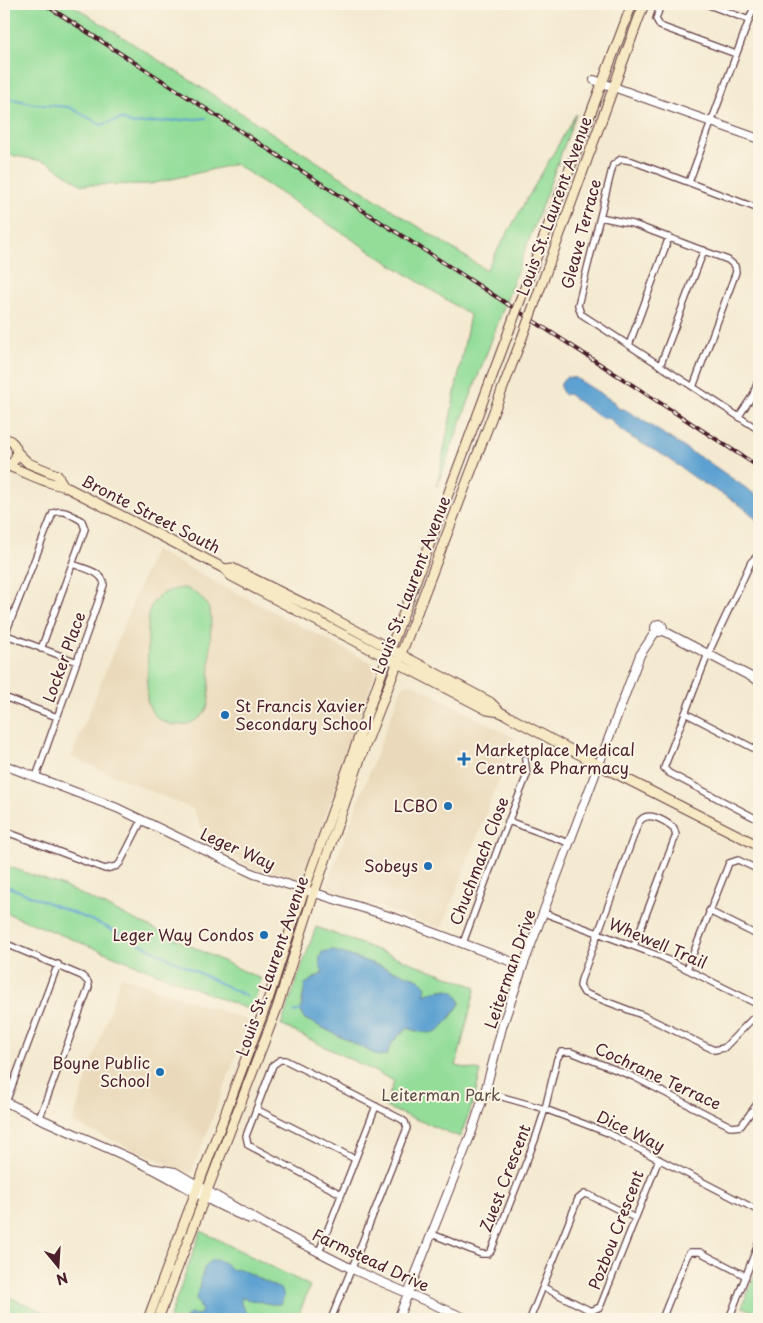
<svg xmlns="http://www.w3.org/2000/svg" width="763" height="1323" font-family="'Playpen Sans',sans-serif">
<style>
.built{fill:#ead9ba}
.green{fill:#93dd99;stroke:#6e7e62;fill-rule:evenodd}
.water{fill:#5ca1d1;stroke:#53607e}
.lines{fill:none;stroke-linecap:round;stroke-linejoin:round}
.stream{stroke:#5ca1d1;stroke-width:2}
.minor-casing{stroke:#643d44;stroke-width:8}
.tertiary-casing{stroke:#643d44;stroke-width:10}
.secondary-casing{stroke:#643d44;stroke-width:11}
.minor{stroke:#fff;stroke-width:5.5}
.tertiary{stroke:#fff;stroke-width:8}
.secondary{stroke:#f7e9c3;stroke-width:9}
.rail-casing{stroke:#4a1f2b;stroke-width:4}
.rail{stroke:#fcf5e5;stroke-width:2;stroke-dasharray:5.5;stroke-linecap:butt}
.secondary-bridge-casing{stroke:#643d44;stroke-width:11;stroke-linecap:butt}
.secondary-bridge{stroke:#f7e9c3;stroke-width:9}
.poi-dot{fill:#1f6fb2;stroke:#fcf5e5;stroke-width:2}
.labels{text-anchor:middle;stroke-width:4;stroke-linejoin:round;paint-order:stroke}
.street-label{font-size:16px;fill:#4a1f2b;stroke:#fcf5e5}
.poi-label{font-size:16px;fill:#4a1f2b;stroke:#fcf5e5;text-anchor:end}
.park-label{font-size:16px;fill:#5c4e46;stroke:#fcf5e5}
</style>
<rect width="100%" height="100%" fill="#fcf5e5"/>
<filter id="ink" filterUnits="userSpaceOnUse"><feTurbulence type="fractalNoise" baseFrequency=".02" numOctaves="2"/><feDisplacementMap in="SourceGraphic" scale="10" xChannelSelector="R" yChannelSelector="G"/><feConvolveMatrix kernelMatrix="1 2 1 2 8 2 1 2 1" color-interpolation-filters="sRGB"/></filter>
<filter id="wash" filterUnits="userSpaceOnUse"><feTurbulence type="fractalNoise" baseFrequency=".0096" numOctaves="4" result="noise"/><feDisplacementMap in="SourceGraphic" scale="20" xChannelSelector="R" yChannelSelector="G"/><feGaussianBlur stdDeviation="1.12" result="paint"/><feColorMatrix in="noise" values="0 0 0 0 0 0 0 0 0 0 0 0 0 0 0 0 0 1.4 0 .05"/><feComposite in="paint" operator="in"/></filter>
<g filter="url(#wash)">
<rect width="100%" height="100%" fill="#f4ead1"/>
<path class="built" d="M154 550 372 663 375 673 302 884 254 869 208 842 193 809 71 757Z
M411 683 515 738 442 928 333 892 327 883 402 687Z
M121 976 249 1021 192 1173H186L157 1159 72 1123Z"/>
<path class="green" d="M4 4H71L486 270 576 114 437 486 470 315 235 164 151 184 82 185 48 162 4 154Z
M185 588C199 593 208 602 211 616L209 699C208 723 177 732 159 719 152 714 149 707 147 699L148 619C149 598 165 589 185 588Z
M4 865 63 886 261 979 252 1011 4 912Z
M316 927 476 987 456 1066 481 1071 474 1100 460 1137 385 1107 394 1081 281 1025ZM332 950 419 979 424 995 435 991 446 989 460 1004 450 1018 418 1032 408 1028C398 1035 390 1043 387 1055L379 1056 303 1018C298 999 304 993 315 977 326 975 329 960 332 950Z
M201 1231 310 1286 297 1319H169Z
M759 1265V1314L742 1307Z
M4 1295 59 1318 62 1319H4Z"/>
<path class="water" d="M567 377 576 378 614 402 619 409H624L636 416 691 452 707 461 759 497V523C746 505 721 494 703 483 690 475 679 466 668 458 655 450 616 432 611 419L603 418 595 414 568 394 564 395 560 387 562 381Z
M332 950 419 979 426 987 424 995C438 990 458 984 460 1004 441 1026 442 1041 408 1028 398 1035 390 1043 387 1055L379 1056 303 1018 301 1009 305 984 323 973C319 965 318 960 322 952Z
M211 1260C221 1260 226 1262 231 1270L240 1269 282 1290 284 1297 280 1304H271L241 1298V1304L248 1316 247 1319H186L189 1314 199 1315 202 1311 196 1298 204 1268Z"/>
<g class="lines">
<path class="stream" d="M4 97 34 104 69 107 101 125 121 119 134 124 206 118
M4 885 98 923 246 996
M294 1012 302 1010
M4 1313 6 1319
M11 1319H12"/>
</g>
</g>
<g filter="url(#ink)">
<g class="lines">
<defs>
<path id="minor" d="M661 4 656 19 660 26 736 54
M706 4 749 20
M689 182 755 4
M759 209 632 161 621 159 613 165 578 305 581 314 759 430
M600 217 633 224 728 260 735 266 736 272 693 387
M629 345 669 237
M660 366 704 250
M739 416 753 395 759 378
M759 556H757L751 562 708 654 664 768 669 773 759 820
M4 634 77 662
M5 635 53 513C63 508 73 516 82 521L85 529 41 649
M4 697 57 717
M685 713 759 751
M36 777 104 585C104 572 83 568 72 564
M508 821 569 843
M4 831 105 869 117 866 120 863 142 820
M709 911 759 936
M544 913 662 957 759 1005
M4 943 82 976 88 982 89 987 39 1119
M463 943 502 837 527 775 525 759
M634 946 676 835 674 828C665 821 646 808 638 824L581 980 580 986 584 993 642 1015 714 1050 724 1048 759 1012
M687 969 729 863 738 860 759 870
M485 1092 545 1109 608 1133 759 1211
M6 1102 58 964
M256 1109 355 1159
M432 1234 481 1254H488L491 1251 535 1140 545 1109 557 1059 561 1052H571L634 1077 732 1127 741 1126 759 1101
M319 1252 376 1106
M543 1287 591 1311 600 1307 659 1159
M331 1319 356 1258 407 1128 405 1122 401 1119 285 1060H280L273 1065 246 1136 248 1145 341 1194
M530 1319 578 1199 584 1194 589 1195 635 1218
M662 1319 687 1256 690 1252H700L746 1276
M729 1319 759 1242"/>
<path id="tertiary" d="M594 80 759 139
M655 628a4 4 0 1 1 8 0a4 4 0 1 1-8 0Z
M662 630 759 681
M4 765 117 808 254 874 395 918 523 966
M4 1101C52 1126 102 1144 151 1168 184 1185 215 1206 250 1219
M150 1168 175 1172 264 1224 352 1269 467 1319
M398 1319 471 1134 485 1092 503 1024 523 966 640 655 656 631"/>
<path id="secondary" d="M521 298 632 4
M534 305 644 4
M4 438C20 442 21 461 5 467
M17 452 28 463 57 475 64 486
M8 466C26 472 46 484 64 486L225 569 231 576 487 710 500 712 506 715 599 765 759 846
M225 569 232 568 323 613 490 702 500 712
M148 1319 269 997 294 919 387 658 509 331
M158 1319 277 1008 314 893 360 759 408 636 522 338"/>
</defs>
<use href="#minor" class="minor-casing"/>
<use href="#tertiary" class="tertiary-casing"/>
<use href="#secondary" class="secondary-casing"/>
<use href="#minor" class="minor"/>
<use href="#tertiary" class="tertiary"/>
<use href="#secondary" class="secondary"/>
<defs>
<path id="rail" d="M44 4 759 467"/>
</defs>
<use href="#rail" class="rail-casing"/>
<use href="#rail" class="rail"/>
<defs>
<path id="secondary-bridge" d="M509 331 521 298
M522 338 534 305"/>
</defs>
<use href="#secondary-bridge" class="secondary-bridge-casing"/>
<use href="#secondary-bridge" class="secondary-bridge"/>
</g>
</g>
<g class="poi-dot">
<circle cx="225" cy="715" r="5"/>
<path d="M461.5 751.5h5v5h5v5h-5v5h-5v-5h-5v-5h5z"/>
<circle cx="448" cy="806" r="5"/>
<circle cx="428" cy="866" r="5"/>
<circle cx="264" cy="935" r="5"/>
<circle cx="160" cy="1072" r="5"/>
</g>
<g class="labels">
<g class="street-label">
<text transform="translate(554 206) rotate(-70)" y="6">Louis St. Laurent Avenue</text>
<text transform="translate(581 234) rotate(-75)" y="6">Gleave Terrace</text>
<text transform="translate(151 514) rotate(27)" y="6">Bronte Street South</text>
<text transform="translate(411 585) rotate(-69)" y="6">Louis St. Laurent Avenue</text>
<text transform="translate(64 657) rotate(-70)" y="6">Locker Place</text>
<text transform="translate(238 849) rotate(24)" y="6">Leger Way</text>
<text transform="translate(479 861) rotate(-69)" y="6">Chuchmach Close</text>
<text transform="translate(658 943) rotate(23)" y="6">Whewell Trail</text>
<text transform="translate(272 966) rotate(-71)" y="6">Louis St. Laurent Avenue</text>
<text transform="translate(510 969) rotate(-71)" y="6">Leiterman Drive</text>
<text transform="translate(658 1076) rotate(25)" y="6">Cochrane Terrace</text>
<text transform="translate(631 1131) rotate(26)" y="6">Dice Way</text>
<text transform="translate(505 1178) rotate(-69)" y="6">Zuest Crescent</text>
<text transform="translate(616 1230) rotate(-69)" y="6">Pozbou Crescent</text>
<text transform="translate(371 1260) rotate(25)" y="6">Farmstead Drive</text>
</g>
<g class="poi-label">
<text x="235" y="712" text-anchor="start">St Francis Xavier<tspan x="235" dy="18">Secondary School</tspan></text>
<text x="475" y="756" text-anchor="start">Marketplace Medical<tspan x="475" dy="18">Centre &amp; Pharmacy</tspan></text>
<text x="438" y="812">LCBO</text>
<text x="418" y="872">Sobeys</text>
<text x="254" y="941">Leger Way Condos</text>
<text x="150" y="1069">Boyne Public<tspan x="150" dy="18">School</tspan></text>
</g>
<g class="park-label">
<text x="441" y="1101">Leiterman Park</text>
</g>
</g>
<rect width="763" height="1323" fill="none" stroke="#fcf5e5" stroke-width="20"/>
<g transform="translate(58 1266) rotate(162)" stroke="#fcf5e5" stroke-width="4" paint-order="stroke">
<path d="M0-4L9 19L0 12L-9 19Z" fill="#4a1f2b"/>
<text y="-8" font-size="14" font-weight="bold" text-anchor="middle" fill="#4a1f2b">N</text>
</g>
</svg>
